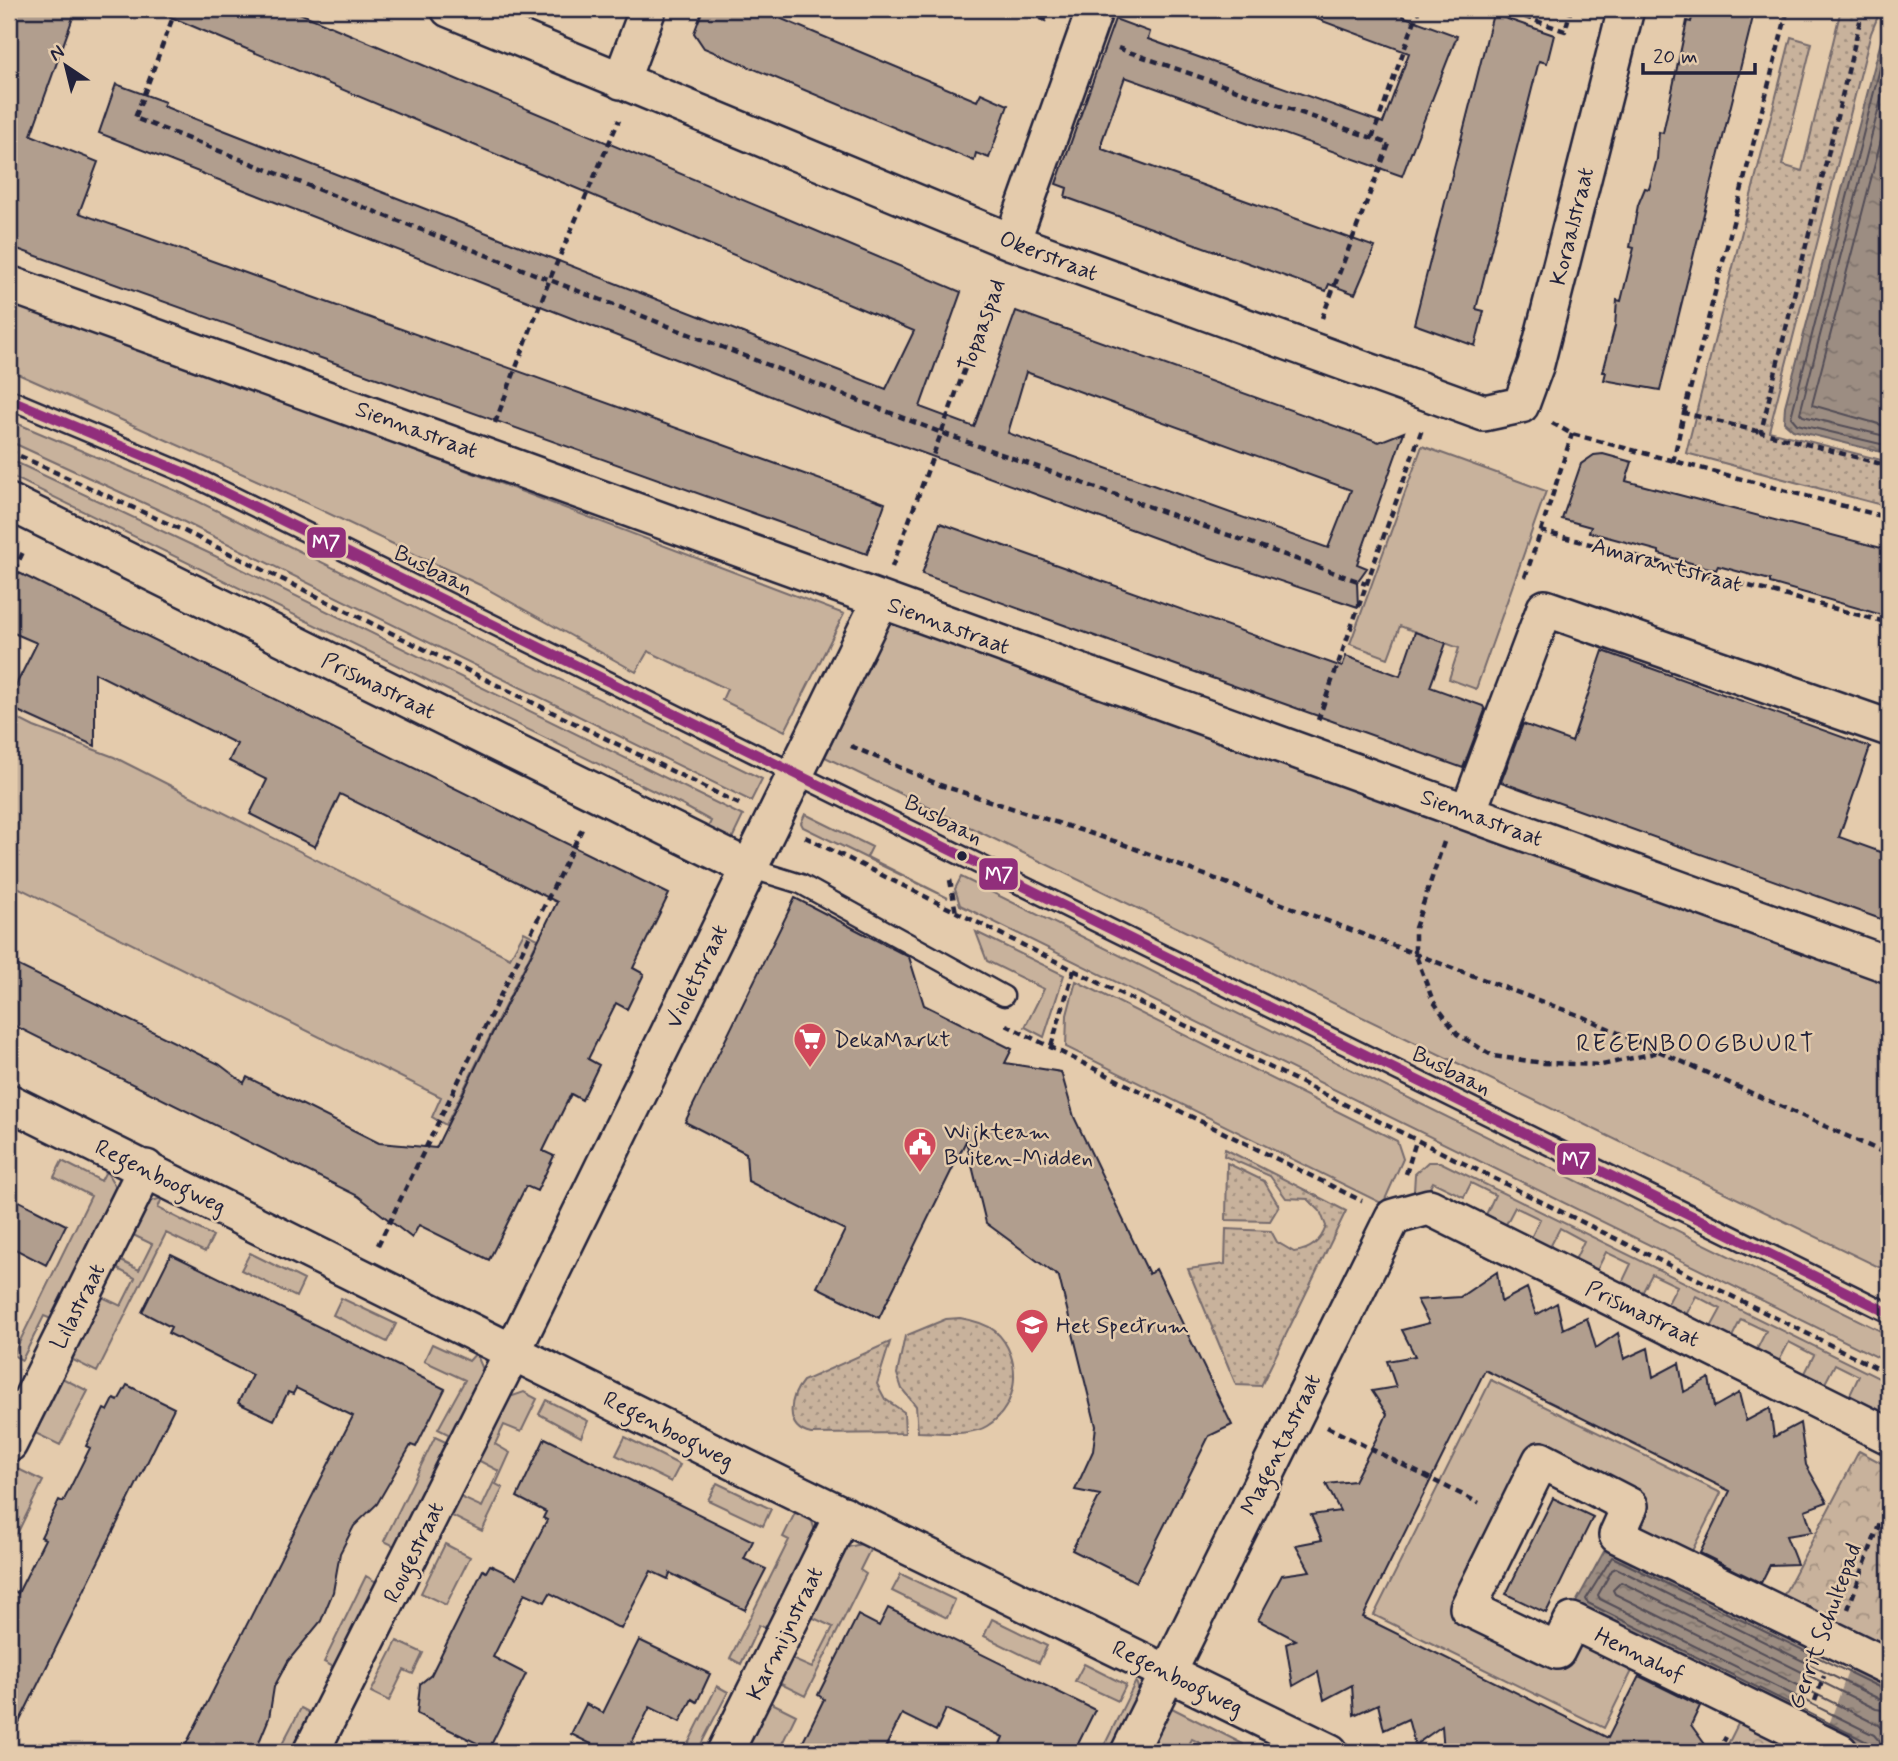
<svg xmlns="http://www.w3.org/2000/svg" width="1898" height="1761" font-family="Mynerve,sans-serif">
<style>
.green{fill:#c8b29c;stroke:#756a6c;stroke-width:2}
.forest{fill:url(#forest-crowns);stroke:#756a6c;stroke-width:2}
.park{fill:url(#park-dots);stroke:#756a6c;stroke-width:2}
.water{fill:url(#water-ripples);stroke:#6b6266;stroke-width:2}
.pier{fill:#e4cbac}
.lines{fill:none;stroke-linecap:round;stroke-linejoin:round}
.shore{stroke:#534d57;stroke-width:2}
.building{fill:#b19e8e;stroke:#22223b;stroke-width:2;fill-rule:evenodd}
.lane-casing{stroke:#22223b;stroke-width:23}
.street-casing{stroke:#22223b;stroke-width:40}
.path{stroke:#22223b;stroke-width:4.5;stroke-dasharray:7 5;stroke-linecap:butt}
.lane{stroke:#e4cbac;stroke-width:18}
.street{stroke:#e4cbac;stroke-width:35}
.bus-1-casing{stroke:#e4cbac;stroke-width:16}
.bus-1{stroke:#912e7b;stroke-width:10}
.bus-dot{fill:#22223b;stroke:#e4cbac;stroke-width:2.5}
.labels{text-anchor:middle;stroke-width:5;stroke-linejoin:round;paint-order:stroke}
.street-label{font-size:23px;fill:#22223b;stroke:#e4cbac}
.poi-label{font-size:23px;fill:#22223b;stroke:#e4cbac;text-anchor:start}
.neighbourhood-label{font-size:24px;letter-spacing:2px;fill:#22223b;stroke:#e4cbac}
.line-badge{stroke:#e4cbac;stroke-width:2.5}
.badge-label{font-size:19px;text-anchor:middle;font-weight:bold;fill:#fff}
</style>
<defs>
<pattern id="forest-crowns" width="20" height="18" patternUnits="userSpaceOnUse" patternTransform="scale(1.75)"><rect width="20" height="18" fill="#c8b29c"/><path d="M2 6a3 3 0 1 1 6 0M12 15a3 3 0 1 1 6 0" fill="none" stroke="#a29080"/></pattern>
<pattern id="park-dots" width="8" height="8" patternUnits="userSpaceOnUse" patternTransform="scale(1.75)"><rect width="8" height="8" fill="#c8b29c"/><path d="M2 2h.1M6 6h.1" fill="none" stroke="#a29080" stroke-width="1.8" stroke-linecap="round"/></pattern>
<pattern id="water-ripples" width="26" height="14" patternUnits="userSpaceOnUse" patternTransform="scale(1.75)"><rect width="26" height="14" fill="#9c8d82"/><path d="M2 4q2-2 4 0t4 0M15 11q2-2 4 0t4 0" fill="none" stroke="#7f736c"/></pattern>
</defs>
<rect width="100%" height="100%" fill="#e4cbac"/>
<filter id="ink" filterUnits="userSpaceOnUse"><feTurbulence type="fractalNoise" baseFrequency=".0143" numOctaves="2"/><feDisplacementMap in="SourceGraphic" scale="14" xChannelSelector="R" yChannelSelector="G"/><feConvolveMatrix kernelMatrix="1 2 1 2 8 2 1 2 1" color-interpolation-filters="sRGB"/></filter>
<g filter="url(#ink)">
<path class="green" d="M9 297 844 614 785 731 722 700 727 689 648 651 636 672 480 585 281 491 9 370Z
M9 420 179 492 762 779 751 801 170 515 9 441Z
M1422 446 1546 491 1476 689 1449 679 1459 648 1400 626 1388 658 1350 644Z
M9 459 215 556 743 816 730 843 706 832 711 821 682 805 9 475Z
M892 617 1889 977V1272L825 757Z
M9 711 16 718 34 727 114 757 510 958 524 932 538 939 446 1125 432 1117 441 1097 9 883Z
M805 814 872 847 867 857 948 898 803 827 801 823Z
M961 877 1889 1335V1363L960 905 955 889Z
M976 932 1064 975 1044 1037 1025 1027 1044 989 987 961Z
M1076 981 1397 1141 1403 1159 1383 1204 1066 1047 1067 1015Z
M62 1161 101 1181 106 1171 117 1189 56 1321 44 1316 22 1360 13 1355 91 1196 54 1177Z
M1428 1162H1440L1889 1383V1404L1881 1415 1848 1399 1859 1376 1835 1364 1823 1387 1803 1377 1814 1355 1789 1342 1777 1365 1755 1353 1766 1331 1741 1319 1730 1341 1709 1331 1721 1309 1696 1296 1684 1319 1665 1309 1677 1286 1652 1274 1640 1297 1620 1287 1631 1264 1606 1252 1595 1274 1573 1264 1584 1241 1560 1228 1548 1251 1529 1242 1540 1219 1515 1207 1503 1230 1484 1219 1495 1195 1471 1183 1464 1197 1433 1182 1427 1193 1414 1191 1415 1174Z
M162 1198 158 1208 213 1236 205 1252 166 1233 97 1372 65 1356 96 1294 121 1306 135 1278 110 1265 113 1257 139 1270 152 1244 127 1232 148 1202Z
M250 1253 304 1280 296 1297 241 1270Z
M341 1298 396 1324 387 1342 333 1315Z
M432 1344 469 1361 476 1353 485 1374 456 1438 438 1429 465 1380 424 1361Z
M56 1375 88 1391 60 1445 29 1430Z
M1491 1380 1721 1493 1689 1557 1630 1528 1534 1448 1454 1608 1576 1636 1635 1665 1604 1728 1374 1615Z
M505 1392 513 1396 524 1392 537 1399 521 1432 504 1425 495 1444 510 1453 496 1484 503 1488 482 1531 446 1513 454 1494 482 1507 499 1471 472 1457Z
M546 1400 588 1421 581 1437 539 1414Z
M435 1437 452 1445 401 1549 384 1541Z
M625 1437 680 1465 671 1482 616 1455Z
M12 1466 43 1481 16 1536 9 1533V1472Z
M717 1483 771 1509 763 1526 708 1500Z
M798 1507 812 1521 816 1535 772 1631 759 1625 741 1664 730 1658 789 1540 783 1537Z
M864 1540 873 1544 860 1570 866 1574 805 1696 773 1680 785 1656 812 1668 833 1627 805 1614 844 1548 862 1544Z
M445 1544 470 1557 446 1605 421 1593Z
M901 1574 955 1600 947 1618 892 1591Z
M366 1576 383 1586 341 1671 324 1662Z
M992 1619 1047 1646 1039 1663 984 1636Z
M397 1641 423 1653 413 1674 404 1670 389 1701 371 1692Z
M1084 1664 1126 1685 1118 1701 1075 1681Z
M1136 1681 1140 1695 1115 1752H1101Z
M717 1686 728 1692 697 1752H684Z
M764 1699 796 1715 778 1752H738Z
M1170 1707 1243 1744 1240 1752H1219L1192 1739 1185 1752H1140Z
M301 1708 318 1717 299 1752H278Z"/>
<path class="forest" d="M1859 1451 1889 1467V1655L1780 1602Z
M1739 1722 1803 1752H1724Z"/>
<path class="park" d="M1841 9H1881L1871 33 1769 431 1889 462V507L1686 453 1791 37 1812 43 1782 165 1802 171Z
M1225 1149 1346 1211 1261 1386 1236 1385 1188 1269 1225 1264 1226 1229 1271 1231 1277 1242 1294 1252C1311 1250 1321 1242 1326 1226L1320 1211 1308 1199 1286 1198 1270 1176 1224 1156Z
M1227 1163 1264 1181 1279 1206 1270 1221 1226 1220Z
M960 1318C972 1320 985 1323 995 1331 1023 1356 1020 1406 987 1426 970 1437 938 1432 918 1432L916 1406 902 1389 897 1374 905 1336 946 1319Z
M890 1342 877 1384 885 1399 904 1412 905 1433 811 1434C784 1428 789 1398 803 1381Z"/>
<path class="water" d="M1889 11V454L1793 430 1784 422 1785 406Z
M1607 1546 1889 1686V1752H1873L1575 1604Z"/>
<path class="pier" d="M1814 1644 1851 1663 1826 1733 1788 1714Z"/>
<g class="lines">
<path class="shore" d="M1889 33 1791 417 1797 424 1889 446
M1889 68 1800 413 1803 416 1889 437
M1889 110 1812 405 1889 427
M1889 1711 1876 1709 1621 1582 1613 1590 1615 1594 1878 1725 1889 1736
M1874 1752 1869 1743 1588 1603 1586 1599 1612 1557 1889 1692
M1883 1752 1881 1743 1874 1735 1600 1599 1598 1595 1612 1570 1616 1568 1879 1699 1889 1701"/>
</g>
<path class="building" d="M19 9H76L31 135 98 162 79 213 885 503 867 554 9 246V36Z
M152 9H290L961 292 920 407 974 427 1016 311 1379 442 1404 432 1357 564 1367 568 1357 582 1358 607 1199 554 819 415 99 133 116 84 165 102 163 106 203 122 886 389 914 331ZM1026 372 1351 490 1328 548 1008 433Z
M703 9H758L977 101 981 93 1008 105 989 158 976 153 974 161 704 48 694 33Z
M1299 9H1405L1402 16 1457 36 1402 176 1125 77 1102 141V149L1375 247 1355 294 1329 284 1326 291 1065 197 1067 188 1056 184 1115 19 1150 32 1148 39 1383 123 1409 53 1298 12Z
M1694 9H1755L1660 390 1604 380 1606 372H1603L1615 326 1617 300 1621 301 1634 248 1630 247 1638 205 1645 188 1649 189 1657 159 1659 132 1663 133 1687 21 1691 22Z
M1493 14 1554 35 1547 63 1539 61 1511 171 1476 309 1484 311 1475 346 1414 324Z
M1603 454 1632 462 1626 481 1889 550V617L1770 583V580L1718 566 1716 570 1659 554V551L1589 532 1591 527 1562 519 1581 464 1594 455Z
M940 523 1342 667 1346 656 1400 676 1415 632 1446 643 1430 687 1483 706 1485 710 1463 768 922 574Z
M9 568 669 894 633 968 644 974 627 1009 616 1003 588 1059 599 1065 582 1100 571 1094 543 1151 554 1156 537 1191 526 1186 489 1260 419 1225 412 1238 358 1196 9 1023V961L219 1064 244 1083 247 1077 379 1143 436 1148 557 902 340 794 315 847 250 814 267 780 229 761 237 744 95 673V746L9 707V699L37 643 9 631Z
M1603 651 1870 747 1839 837 1889 855V922L1501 782 1523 724 1572 742Z
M795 898 909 957 924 1005 1012 1049 1005 1063 1061 1072 1074 1117 1149 1274 1156 1269 1232 1425 1209 1436 1136 1582 1072 1550 1100 1495 1075 1490 1093 1451 1096 1426 1059 1277 986 1223 966 1141 879 1318 817 1287 845 1230 748 1181 746 1153 685 1122Z
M9 1196 66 1225 46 1265 9 1246Z
M171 1254 445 1389 416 1447 411 1445 377 1504 354 1526 340 1553 333 1592 321 1621 288 1661 274 1687 269 1718 255 1752H182L353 1416 296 1388 293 1394 288 1392 274 1420 238 1403 252 1375 168 1333 171 1327 142 1312Z
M1497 1272 1501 1302 1527 1288 1536 1315 1557 1303 1563 1329 1587 1318 1596 1348 1618 1333 1624 1359 1648 1348 1653 1377 1679 1363 1684 1392 1709 1378 1714 1407 1739 1393 1746 1421 1770 1408 1774 1437 1800 1423 1806 1465 1827 1502 1805 1510 1812 1532 1786 1536 1797 1564 1770 1565 1761 1583 1700 1553 1730 1491 1485 1370 1363 1617 1608 1738 1639 1676 1700 1706 1691 1725 1707 1747 1682 1752H1444L1442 1726 1415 1745 1408 1719 1384 1730 1378 1704 1354 1715 1352 1685 1324 1700 1318 1672 1293 1686 1286 1644 1296 1640 1258 1620 1282 1575 1310 1571 1296 1545 1322 1540 1311 1515 1340 1511 1326 1484 1354 1481 1376 1439 1387 1414 1372 1391 1396 1387 1387 1361 1415 1356 1402 1330 1429 1323 1417 1300 1460 1297Z
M127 1385 174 1408 9 1743V1588L18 1593 45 1539 41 1537 59 1500 63 1502 90 1448 86 1446 104 1409 108 1411 114 1399 118 1401Z
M545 1438 753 1541 744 1559 766 1569 745 1610 670 1573 668 1579 651 1571 621 1629 550 1593 545 1602 525 1593 493 1657 526 1674 489 1749 417 1714 420 1684 431 1675 483 1570 486 1572 490 1565 517 1578 547 1520 543 1518 546 1512 517 1497Z
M1553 1498 1593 1517 1546 1613 1506 1594Z
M888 1608 1095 1710 1074 1752H1019L1000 1744 1003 1737 946 1709 936 1731 902 1714 883 1752H798L824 1699 818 1695 858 1615 879 1626Z
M639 1640 710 1674 697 1702 692 1699 680 1722 650 1707 627 1752H607L571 1734 586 1704 603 1713Z"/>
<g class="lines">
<defs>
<path id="lane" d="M9 399 190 475 1889 1313
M749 868 801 884 1004 996"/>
<path id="street" d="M449 9 1012 242 1484 413 1521 405 1536 364 1626 9
M621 81 648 9
M1012 242 1095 9
M9 284 1889 965
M9 502 749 868
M1468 812 1545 608 1889 728
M9 1102 716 1453 1330 1752
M9 1444 146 1168
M311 1752 513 1351 880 601
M725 1752 843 1514
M1129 1752 1393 1217 1429 1207 1889 1436
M1840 1752 1572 1621 1557 1651 1468 1608 1541 1460 1630 1506 1617 1535 1889 1667"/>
</defs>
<use href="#lane" class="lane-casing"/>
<use href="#street" class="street-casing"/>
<path class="path" d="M176 9 135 118 942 433 1366 584
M1018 9 1051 22
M1502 9 1565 31 1571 9
M1863 9 1761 432 1889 466
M1118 48 1389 144 1322 318
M1372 138 1419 9
M1684 413 1788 9
M495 423 549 281 619 120
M1552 423 1572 434 1889 518
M9 451 182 530 741 805
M1673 462 1684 413 1761 432
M1541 531 1572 434
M892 567 999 276
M1525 577 1541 531 1889 623
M9 581 24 550
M1318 720 1422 429
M851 746 940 785 1117 842 1583 1017 1889 1155
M805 837 1889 1374
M1444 842 1415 928V953L1433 1001 1457 1034 1493 1056 1544 1063 1602 1065 1659 1052
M950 880 956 913
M1006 1025 1362 1201
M1051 1046 1074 970
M1406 1174 1416 1141
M378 1245 584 825
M1327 1427 1479 1503
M1848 1609 1889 1498
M1815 1701 1824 1676
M1718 1752 1726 1737"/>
<use href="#lane" class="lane"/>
<use href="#street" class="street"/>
<defs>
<path id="bus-1" d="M9 399 190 475 1889 1313"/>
</defs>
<use href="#bus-1" class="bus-1-casing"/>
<use href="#bus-1" class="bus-1"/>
</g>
</g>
<defs>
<symbol id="supermarket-pin" viewBox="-11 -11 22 30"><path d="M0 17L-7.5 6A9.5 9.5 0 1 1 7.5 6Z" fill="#d1495b" stroke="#e4cbac"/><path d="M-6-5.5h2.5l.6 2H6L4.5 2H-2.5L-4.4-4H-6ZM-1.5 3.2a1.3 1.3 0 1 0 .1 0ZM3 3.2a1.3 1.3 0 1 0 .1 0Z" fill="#fff"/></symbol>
<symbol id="civic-pin" viewBox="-11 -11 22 30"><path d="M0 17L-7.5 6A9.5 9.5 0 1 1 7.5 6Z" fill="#d1495b" stroke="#e4cbac"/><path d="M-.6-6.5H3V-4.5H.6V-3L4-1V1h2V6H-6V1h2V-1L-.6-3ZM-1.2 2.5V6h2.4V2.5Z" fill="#fff"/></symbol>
<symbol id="school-pin" viewBox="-11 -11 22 30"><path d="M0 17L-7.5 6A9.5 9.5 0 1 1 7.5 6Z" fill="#d1495b" stroke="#e4cbac"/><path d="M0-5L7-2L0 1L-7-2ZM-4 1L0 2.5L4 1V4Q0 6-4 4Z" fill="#fff"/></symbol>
</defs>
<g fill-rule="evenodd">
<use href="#supermarket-pin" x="791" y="1020" width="38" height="52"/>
<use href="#civic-pin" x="901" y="1125" width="38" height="52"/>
<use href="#school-pin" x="1013" y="1306" width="38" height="52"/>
</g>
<circle class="bus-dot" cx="962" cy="856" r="6"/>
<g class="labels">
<g class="street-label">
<text transform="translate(1571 226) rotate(-76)" y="8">Koraalstraat</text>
<text transform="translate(1049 255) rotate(21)" y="8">Okerstraat</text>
<text transform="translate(981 325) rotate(-70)" y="8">Topaaspad</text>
<text transform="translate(417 429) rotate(20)" y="8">Siennastraat</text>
<text transform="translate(1667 564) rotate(15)" y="8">Amarantstraat</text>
<text transform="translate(434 569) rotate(26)" y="8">Busbaan</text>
<text transform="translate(949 625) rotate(20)" y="8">Siennastraat</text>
<text transform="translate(379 685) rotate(26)" y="8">Prismastraat</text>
<text transform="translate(1482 817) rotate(20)" y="8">Siennastraat</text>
<text transform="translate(944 819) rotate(27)" y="8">Busbaan</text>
<text transform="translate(696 976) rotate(-64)" y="8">Violetstraat</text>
<text transform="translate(1452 1070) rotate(26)" y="8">Busbaan</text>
<text transform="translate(161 1176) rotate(26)" y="8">Regenboogweg</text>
<text transform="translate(77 1306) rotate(-63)" y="8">Lilastraat</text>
<text transform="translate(1643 1313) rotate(26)" y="8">Prismastraat</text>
<text transform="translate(669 1429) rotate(27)" y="8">Regenboogweg</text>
<text transform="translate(1280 1444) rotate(-64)" y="8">Magentastraat</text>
<text transform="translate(413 1552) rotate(-64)" y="8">Rougestraat</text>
<text transform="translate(1824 1626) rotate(-70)" y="8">Gerrit Schultepad</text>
<text transform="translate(784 1633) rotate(-64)" y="8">Karmijnstraat</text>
<text transform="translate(1640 1654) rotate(26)" y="8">Hennahof</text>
<text transform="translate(1178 1677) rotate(26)" y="8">Regenboogweg</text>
</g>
<g class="poi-label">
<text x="834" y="1047">DekaMarkt</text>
<text x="944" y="1139">Wijkteam<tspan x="944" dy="26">Buiten-Midden</tspan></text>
<text x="1056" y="1333">Het Spectrum</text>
</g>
<g class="neighbourhood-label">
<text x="1696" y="1051">REGENBOOGBUURT</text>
</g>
</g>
<g class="line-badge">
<rect x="306" y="526" width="41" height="33" rx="7" fill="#912e7b"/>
<rect x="978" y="857" width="41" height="34" rx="7" fill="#912e7b"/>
<rect x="1556" y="1142" width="41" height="34" rx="7" fill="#912e7b"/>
</g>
<g class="badge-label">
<text x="326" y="549">M7</text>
<text x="999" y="881">M7</text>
<text x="1576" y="1166">M7</text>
</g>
<rect width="1898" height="1761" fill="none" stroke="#e4cbac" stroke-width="35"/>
<rect x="18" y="18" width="1863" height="1726" fill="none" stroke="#22223b" stroke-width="2.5" filter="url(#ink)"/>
<g transform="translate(66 66) rotate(325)" stroke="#e4cbac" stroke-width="5" paint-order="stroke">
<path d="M0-5L12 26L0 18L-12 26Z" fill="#22223b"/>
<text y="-10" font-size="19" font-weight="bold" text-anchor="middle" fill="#22223b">N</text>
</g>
<path d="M1643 63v10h112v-10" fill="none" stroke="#22223b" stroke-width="3.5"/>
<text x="1653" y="63" font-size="21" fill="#22223b" stroke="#e4cbac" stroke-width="5" paint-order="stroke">20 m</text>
</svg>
